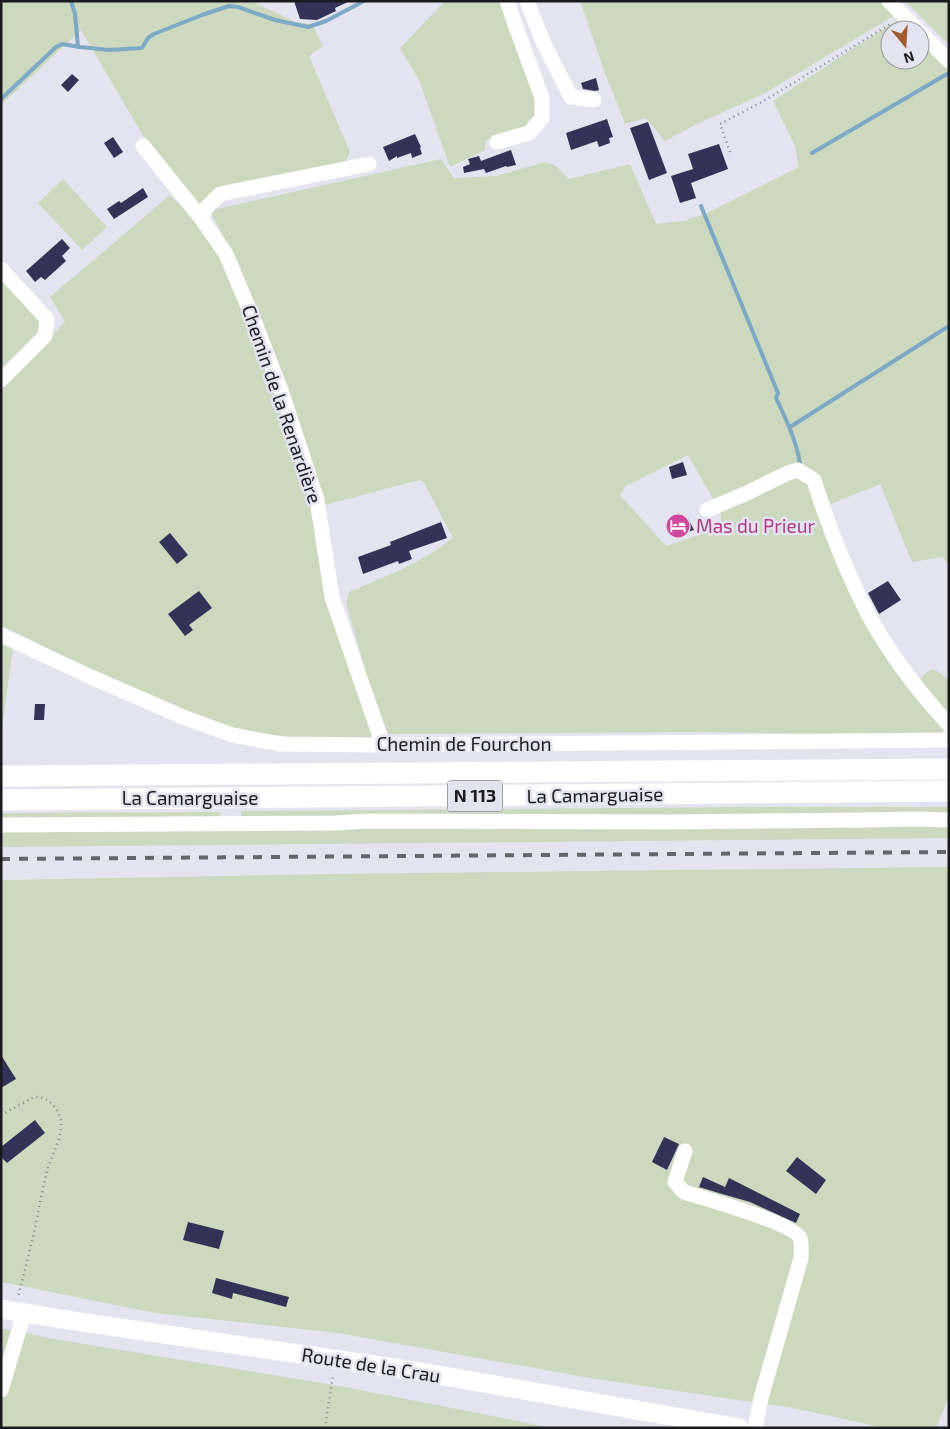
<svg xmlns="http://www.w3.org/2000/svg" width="950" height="1429" font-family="'Exo 2',sans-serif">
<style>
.green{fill:#ccd9be}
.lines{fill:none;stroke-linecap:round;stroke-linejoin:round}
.stream{stroke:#7da8c6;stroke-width:4}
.building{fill:#343257}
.path{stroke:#87878f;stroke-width:2.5;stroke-dasharray:1 4;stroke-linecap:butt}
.minor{stroke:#fff;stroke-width:15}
.major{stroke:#fff;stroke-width:19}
.highway{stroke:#fff;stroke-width:21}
.rail{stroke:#65666c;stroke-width:4;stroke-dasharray:9 9;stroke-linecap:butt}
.labels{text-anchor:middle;stroke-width:5;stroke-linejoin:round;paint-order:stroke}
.shield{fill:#e3e4ef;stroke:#57575d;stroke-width:1}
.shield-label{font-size:18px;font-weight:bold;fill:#1b1b1f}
.street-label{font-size:19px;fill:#1b1b1f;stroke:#e3e4ef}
.hotel-label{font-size:19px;fill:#b23c85;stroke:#e3e4ef;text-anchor:start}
</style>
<rect width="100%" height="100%" fill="#e3e4ef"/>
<path class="green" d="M1 1H251L296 22 312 24 323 46 309 56 350 152 346 161 210 196 198 205 142 134 81 30 1 105Z
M445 1H502L538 101 534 121 523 130 485 141V150L450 167 419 80 400 48Z
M580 1H882L895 15 765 93 697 124 665 141 646 118 625 124 605 73Z
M905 1H949V45Z
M897 20 911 30H890V60H920V40L949 70V566L943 557 912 562 880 484 831 504 819 477 812 470 719 500 713 499 688 455 626 486 620 495 666 546 722 527 720 509 795 477 807 481 842 568 945 727 944 731 939 736 704 732 388 734 367 676 346 603 349 592C385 577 423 562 453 538L423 481 419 480 325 505 238 263 213 217 212 210 441 159 454 178 497 176 545 162 556 166 569 179 630 164 656 224 684 221 707 213 799 167 795 146 773 101Z
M63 179 107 227 82 250 38 203Z
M170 195 206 230 229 273 254 330 310 498 374 737 373 740 308 739 238 731 88 671 26 637 1 626V387L65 322 50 297Z
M1 274 47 324 1 372Z
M1 642 13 648 1 734Z
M932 669 939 672 949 681V718L919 680 926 673Z
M748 807H949V838L1 847V813L220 812V817H241V811Z
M949 867V1396L936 1428H885L793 1408 596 1379 338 1333 155 1313 1 1282V880L333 874Z
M1 1328 48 1338 345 1387 553 1428H1Z"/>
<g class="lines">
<path class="stream" d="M71 1 75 14 78 47
M1 99 56 47 62 44 80 47 109 50 142 48 148 38 154 34 202 15 229 6 238 7 275 20 308 27 326 21 364 1
M812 153 947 74
M701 206 778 393 776 398C786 419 796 440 800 463
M790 427 949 326"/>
</g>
<path class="building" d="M294 1H350L335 8 336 11 317 20 300 19Z
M72 74 79 80 68 92 61 85Z
M596 78 599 90 595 91 583 89 581 83Z
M607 119 613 137 609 138 610 143 599 147 597 141 571 150 566 133Z
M648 122 667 173 649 180 630 128Z
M415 134 421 147 420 148 422 154 412 158 411 153 397 158V156L389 161 383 147Z
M113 137 123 152 114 158 104 143Z
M719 144 728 169 691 183 696 198 680 203 671 176 693 169 688 154Z
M511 150 516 165 507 167 506 166 486 173 484 169 464 173 463 167 470 164 468 159 479 156 481 161Z
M143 188 148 197 114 219 107 209 119 201 121 203Z
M62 239 70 248 62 256 66 261 45 280 41 277 35 282 26 271Z
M683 462 687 475 672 479 669 467Z
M688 518 694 530 671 537 667 526Z
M441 522 447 538 409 551 412 559 399 564 398 561 363 574 358 557 391 545 390 542Z
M170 533 188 555 177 564 159 542Z
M888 581 901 600 879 614 868 593Z
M199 591 212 608 189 625 193 630 185 636 168 614Z
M35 704H45L44 720H34Z
M1 1055 16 1079 1 1088Z
M35 1120 45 1133 7 1163 1 1157V1147Z
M664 1137 679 1144 667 1170 652 1162Z
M797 1157 826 1180 816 1194 786 1171Z
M703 1177 725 1187 722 1194 699 1187Z
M729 1178 800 1214 796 1223 750 1202 722 1194Z
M188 1222 224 1231 219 1249 183 1240Z
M216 1278 289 1297 286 1307 233 1293 232 1299 212 1293Z"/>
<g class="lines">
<path class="path" d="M730 152 720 124 762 102 892 23
M1 1115 34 1097C48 1096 60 1109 61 1123 62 1139 51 1156 47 1171 41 1195 37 1221 31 1245 27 1263 22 1280 18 1297
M325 1428 333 1375"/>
<path class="minor" d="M527 1 543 42 571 97 594 100
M889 1 918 30
M920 32 949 61
M497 142 529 133 542 118V98L517 30 507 1
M143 146 201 218 226 254 255 323 282 393 317 500 332 597 383 745
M201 218 207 207 220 194 369 164
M1 269 47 319 45 336 1 380
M707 510 747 493 788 473 798 470 814 480C828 526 846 571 868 614 889 653 919 692 949 725
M1 635 91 677 183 717 232 735 281 744 383 745 949 740
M1 825 336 823 368 821 670 822 865 820 916 819 949 820
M685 1151 675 1182 684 1192C703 1198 793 1223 800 1238 802 1243 801 1252 801 1258L761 1398 755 1428
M1 1390 24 1313"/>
<path class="major" d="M1 1309 74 1321 421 1372 739 1428"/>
<path class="highway" d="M1 776 949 769
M1 800 949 791"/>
<path class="rail" d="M1 859 949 852"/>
</g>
<defs>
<symbol id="hotel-disc" viewBox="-11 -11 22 22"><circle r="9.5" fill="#d1479c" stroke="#e3e4ef"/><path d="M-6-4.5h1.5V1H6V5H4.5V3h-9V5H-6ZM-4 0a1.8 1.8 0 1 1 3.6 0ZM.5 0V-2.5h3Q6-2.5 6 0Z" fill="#fff"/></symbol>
</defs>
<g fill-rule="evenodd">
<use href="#hotel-disc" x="664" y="512" width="28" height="28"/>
</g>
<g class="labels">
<rect class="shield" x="447.5" y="780.5" width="55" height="31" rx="4"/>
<g class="shield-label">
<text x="475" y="802">N 113</text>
</g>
<g class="street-label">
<text transform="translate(282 404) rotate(71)" y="7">Chemin de la Renardière</text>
<text x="464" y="751">Chemin de Fourchon</text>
<text transform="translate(595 795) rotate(-1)" y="7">La Camarguaise</text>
<text x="190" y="805">La Camarguaise</text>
<text transform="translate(371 1365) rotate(9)" y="7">Route de la Crau</text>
</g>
<g class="hotel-label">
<text x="696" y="533">Mas du Prieur</text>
</g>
</g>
<rect width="950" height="1429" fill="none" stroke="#1b1b1f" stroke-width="5"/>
<g transform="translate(905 45) rotate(162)"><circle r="24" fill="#e3e4ef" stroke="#93949c"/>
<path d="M0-4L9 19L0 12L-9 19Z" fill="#a05b2f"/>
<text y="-8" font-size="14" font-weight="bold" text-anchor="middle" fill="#1b1b1f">N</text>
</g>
</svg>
